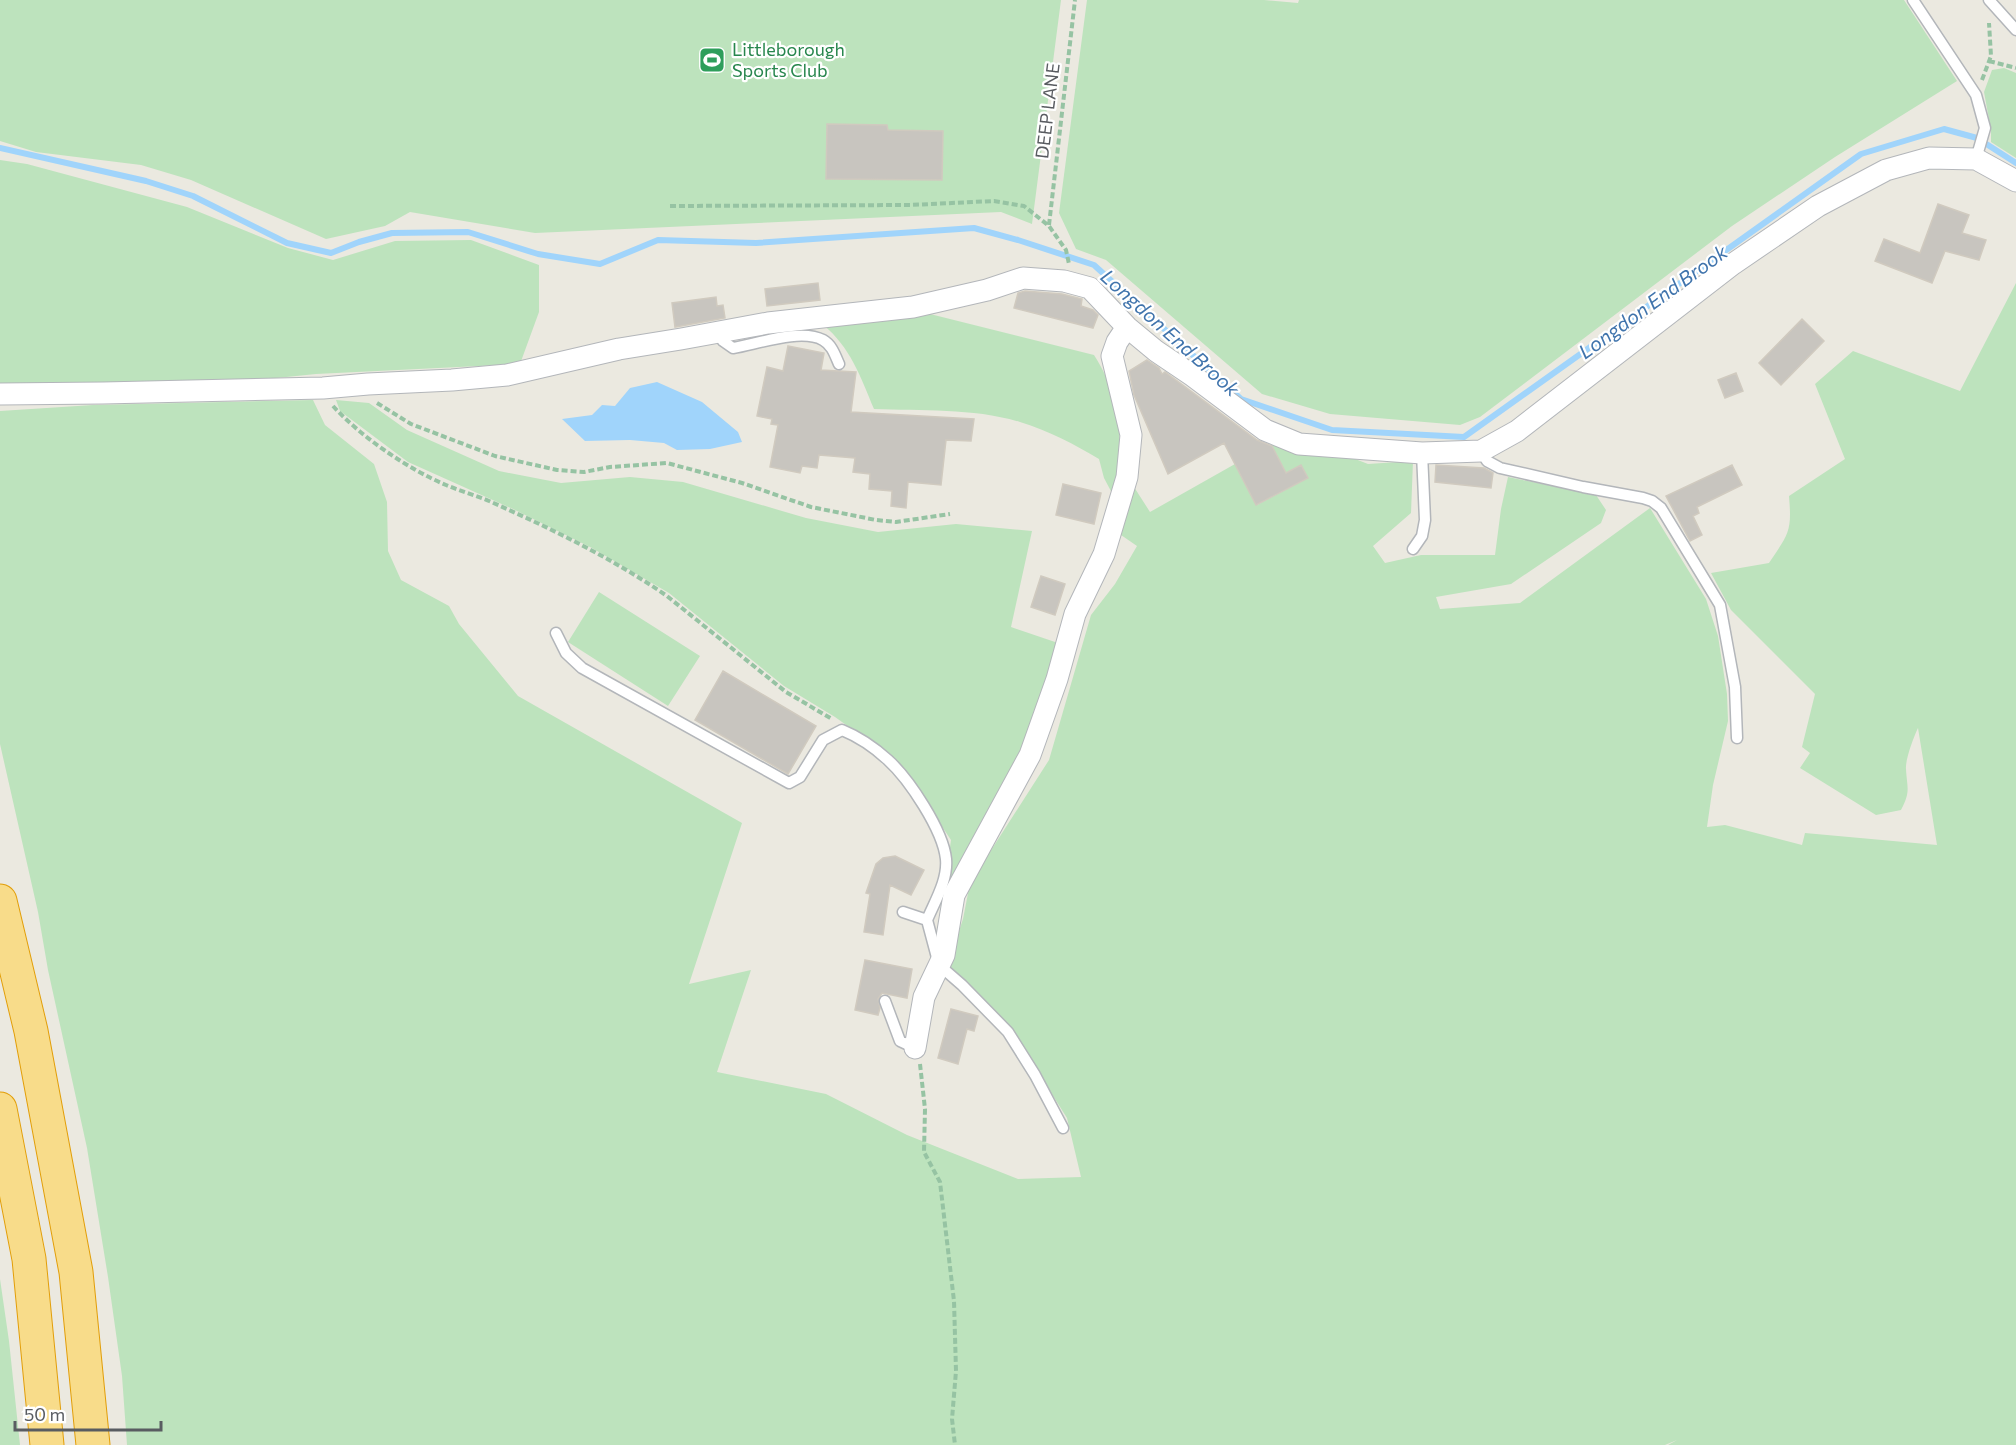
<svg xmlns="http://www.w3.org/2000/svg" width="2016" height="1445" font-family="Commissioner,sans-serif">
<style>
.green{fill:#bde3bd}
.water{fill:#a0d4fb}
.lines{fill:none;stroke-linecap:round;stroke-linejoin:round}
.stream{stroke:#a0d4fb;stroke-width:6}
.building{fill:#c8c5bf;stroke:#d0cabf;stroke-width:1.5}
.service-casing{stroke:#b3b6ba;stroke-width:13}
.minor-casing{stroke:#b3b6ba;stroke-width:23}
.motorway-casing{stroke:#e29e09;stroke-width:35}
.path{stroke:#96c3a3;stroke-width:4;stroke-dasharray:6 3;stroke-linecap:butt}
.service{stroke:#fff;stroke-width:10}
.minor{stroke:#fff;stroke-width:21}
.motorway{stroke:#f8dc8a;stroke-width:33}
.labels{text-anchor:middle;stroke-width:4.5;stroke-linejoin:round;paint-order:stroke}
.leisure-label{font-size:18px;fill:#27864d;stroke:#fff;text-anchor:start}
.street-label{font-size:18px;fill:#595c61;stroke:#fff}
.water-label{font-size:20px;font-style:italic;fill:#4074ac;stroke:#fff}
</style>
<rect width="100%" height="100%" fill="#ebe9e0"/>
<path class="green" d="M0 0H1061L1032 224 1001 212 535 233 410 212 385 226 326 239 191 180 141 165 36 152 0 141Z
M1087 0H1264L1298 3 1299 0H1904L1957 81 1835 157 1732 226 1480 417 1460 425 1330 414 1262 394 1106 260 1076 249 1059 213Z
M2004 68 2016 73V158L1991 142V130L1984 92 1992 70Z
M0 160 27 164 187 207 288 248 333 260 395 241 471 240 539 265V312L520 364 316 374 175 388 0 385Z
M2016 283V1445H1668L1677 1440 1665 1445H127L122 1376 108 1277 87 1148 48 970 38 912 0 744V411L93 405 313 400 325 425 374 464 387 502 388 551 401 580 449 606 459 624 518 696 742 823 689 984 751 970 717 1072 826 1094 907 1135 1018 1179 1081 1177 1067 1118 1009 1026 948 964 963 919 970 883 1049 760 1091 615 1115 584 1137 546 1121 535 1125 495 1134 487 1150 512 1235 464 1257 505 1308 478 1301 465 1286 473 1270 443 1345 455 1368 464 1413 461 1411 513 1373 546 1385 563 1421 555H1495L1501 509 1508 477 1596 495 1606 510 1601 523 1511 584 1436 597 1440 609 1520 603 1650 508 1706 599 1718 636 1727 694 1728 721 1713 785 1707 827 1725 825 1802 845 1805 833 1937 845 1918 728C1914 736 1905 760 1906 769 1907 788 1911 791 1901 810L1876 815 1800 768 1810 753 1802 747 1815 694 1731 610 1711 573 1769 563C1789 533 1792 532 1789 496L1845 459 1815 384 1853 351 1960 391Z
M930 314 1094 355C1125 404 1123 440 1113 495L1104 478 1099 459C1074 444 1049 431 1020 422 974 408 922 411 874 409 861 378 850 346 823 325Z
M336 400 369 403 407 430 499 471 561 483 630 477 683 482 806 518 878 532 956 524 1032 531 1011 627 1058 643 1026 750 942 904 951 840 925 801 891 757 835 717 784 686 669 593 592 548 513 509 408 462 340 411Z
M599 592 700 656 668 706 568 642Z
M0 1279 9 1341 20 1445H0Z"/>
<path class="water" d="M657 382 702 402 738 432 742 442 710 449 677 450 664 443 630 440 585 441 562 419 592 415 602 405 615 406 630 388Z"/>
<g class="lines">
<path class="stream" d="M0 148 146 181 193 196 287 243 331 253 359 242 392 233 468 232 538 254 600 264 658 240 756 243 974 228 1018 240 1094 265 1241 399 1332 430 1464 437 1861 154 1944 129 1977 138 2016 163"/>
</g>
<path class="building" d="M827 124 887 125 888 130 943 131 942 180 826 179Z
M1938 204 1969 215 1962 233 1986 240 1979 260 1945 251 1932 283 1875 261 1884 239 1920 253Z
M818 283 820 300 767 306 765 289Z
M1025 291 1062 294 1082 299 1081 306 1093 310 1098 315 1093 328 1014 308 1018 293Z
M716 297 717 306 723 305 725 318 675 327 672 303Z
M1802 319 1824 341 1781 385 1759 363Z
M788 346 824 353 821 370 856 372 851 412 974 419 971 441 946 440 941 485 908 482 906 508 891 506 892 491 869 489 870 474 853 472 855 458 819 455 817 468 802 466 800 473 770 467 778 425 771 424 772 419 757 416 767 367 783 371Z
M1147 360 1159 368 1162 374 1165 372 1257 440 1272 446 1286 473 1301 465 1308 478 1256 505 1224 443 1168 474 1134 395 1129 371Z
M1736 373 1743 391 1725 398 1718 380Z
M1436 465 1484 468 1493 473 1491 488 1435 482Z
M1732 465 1742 485 1697 507 1699 513 1693 516 1702 535 1690 541 1666 496Z
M1063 484 1101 493 1094 524 1056 515Z
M1041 576 1065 584 1055 615 1031 607Z
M723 671 816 726 788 774 695 720Z
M895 856 924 870 911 895 890 885 883 935 864 932 870 894 866 893 876 864 883 858Z
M865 960 912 969 907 998 882 993 878 999 880 1008 878 1015 855 1010Z
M951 1009 978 1016 974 1031 967 1029 958 1064 938 1058Z"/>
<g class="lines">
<defs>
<path id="service" d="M1913 0 1976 95 1985 128 1976 159
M1989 0 2016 30
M718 333 723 341 733 348C757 344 801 328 823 340 832 345 835 355 839 364
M1481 451 1487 461 1500 468 1583 487 1643 498 1652 501 1661 508 1720 605 1735 687 1737 738
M1413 549 1422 536 1425 520 1422 453
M556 633 566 653 582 668 789 783 800 777 823 740 842 730C859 737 875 748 888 760 909 779 943 830 946 859 948 880 935 901 927 920
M903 912 927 920 939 965 962 985 1008 1032 1035 1075 1063 1128
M885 1001 900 1041 915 1048"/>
<path id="minor" d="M0 394 103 393 323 388 368 384 452 380 507 375 619 349 681 339 768 323 913 307 987 290 1023 278 1064 281 1090 288 1127 327 1156 351 1193 376 1265 430 1299 444 1422 453 1481 451 1517 431 1733 264 1818 206 1886 170 1929 158 1976 159 2016 181
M915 1048 924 997 944 955 954 895 1030 755 1057 679 1075 614 1104 554 1127 477 1131 435 1112 356 1117 342 1127 327"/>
<path id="motorway" d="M0 901 31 1031 76 1272 93 1445
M0 1109 29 1259 47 1445"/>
</defs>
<use href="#service" class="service-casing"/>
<use href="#minor" class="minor-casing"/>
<use href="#motorway" class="motorway-casing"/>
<path class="path" d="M1989 61 2016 68
M1982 80 1991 56 1989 23
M670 206 910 205 994 201 1024 206 1049 226 1066 250 1069 264
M1049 225 1075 0
M377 403 411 424 495 456 557 470 584 472 610 467 667 463 742 483 811 507 876 520 896 522 950 514
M333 406C361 437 408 469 446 485 460 491 475 495 489 501 550 528 612 558 667 596L786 692 832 719
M920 1064 925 1109 924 1152 940 1182 954 1301 956 1371 952 1419 955 1445"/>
<use href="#service" class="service"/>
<use href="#minor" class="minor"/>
<use href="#motorway" class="motorway"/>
</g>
<defs>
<symbol id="stadium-square" viewBox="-11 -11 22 22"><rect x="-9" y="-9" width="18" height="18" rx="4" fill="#2e9e5b" stroke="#fff"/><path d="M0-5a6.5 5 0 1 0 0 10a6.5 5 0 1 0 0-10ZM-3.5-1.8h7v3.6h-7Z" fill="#fff"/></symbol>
</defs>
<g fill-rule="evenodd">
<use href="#stadium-square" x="697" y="45" width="30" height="30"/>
</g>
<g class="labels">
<g class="leisure-label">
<text x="732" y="56">Littleborough<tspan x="732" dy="21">Sports Club</tspan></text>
</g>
<g class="street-label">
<text transform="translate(1048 111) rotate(-83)" y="6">DEEP LANE</text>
</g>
<g class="water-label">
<text transform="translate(1653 302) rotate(-36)" y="7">Longdon End Brook</text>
<text transform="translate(1170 333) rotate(42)" y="7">Longdon End Brook</text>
</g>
</g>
<path d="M15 1421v9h146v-9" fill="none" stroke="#595c61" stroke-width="3"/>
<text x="24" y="1421" font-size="18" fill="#595c61" stroke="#ffffff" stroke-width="4.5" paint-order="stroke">50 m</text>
</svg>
